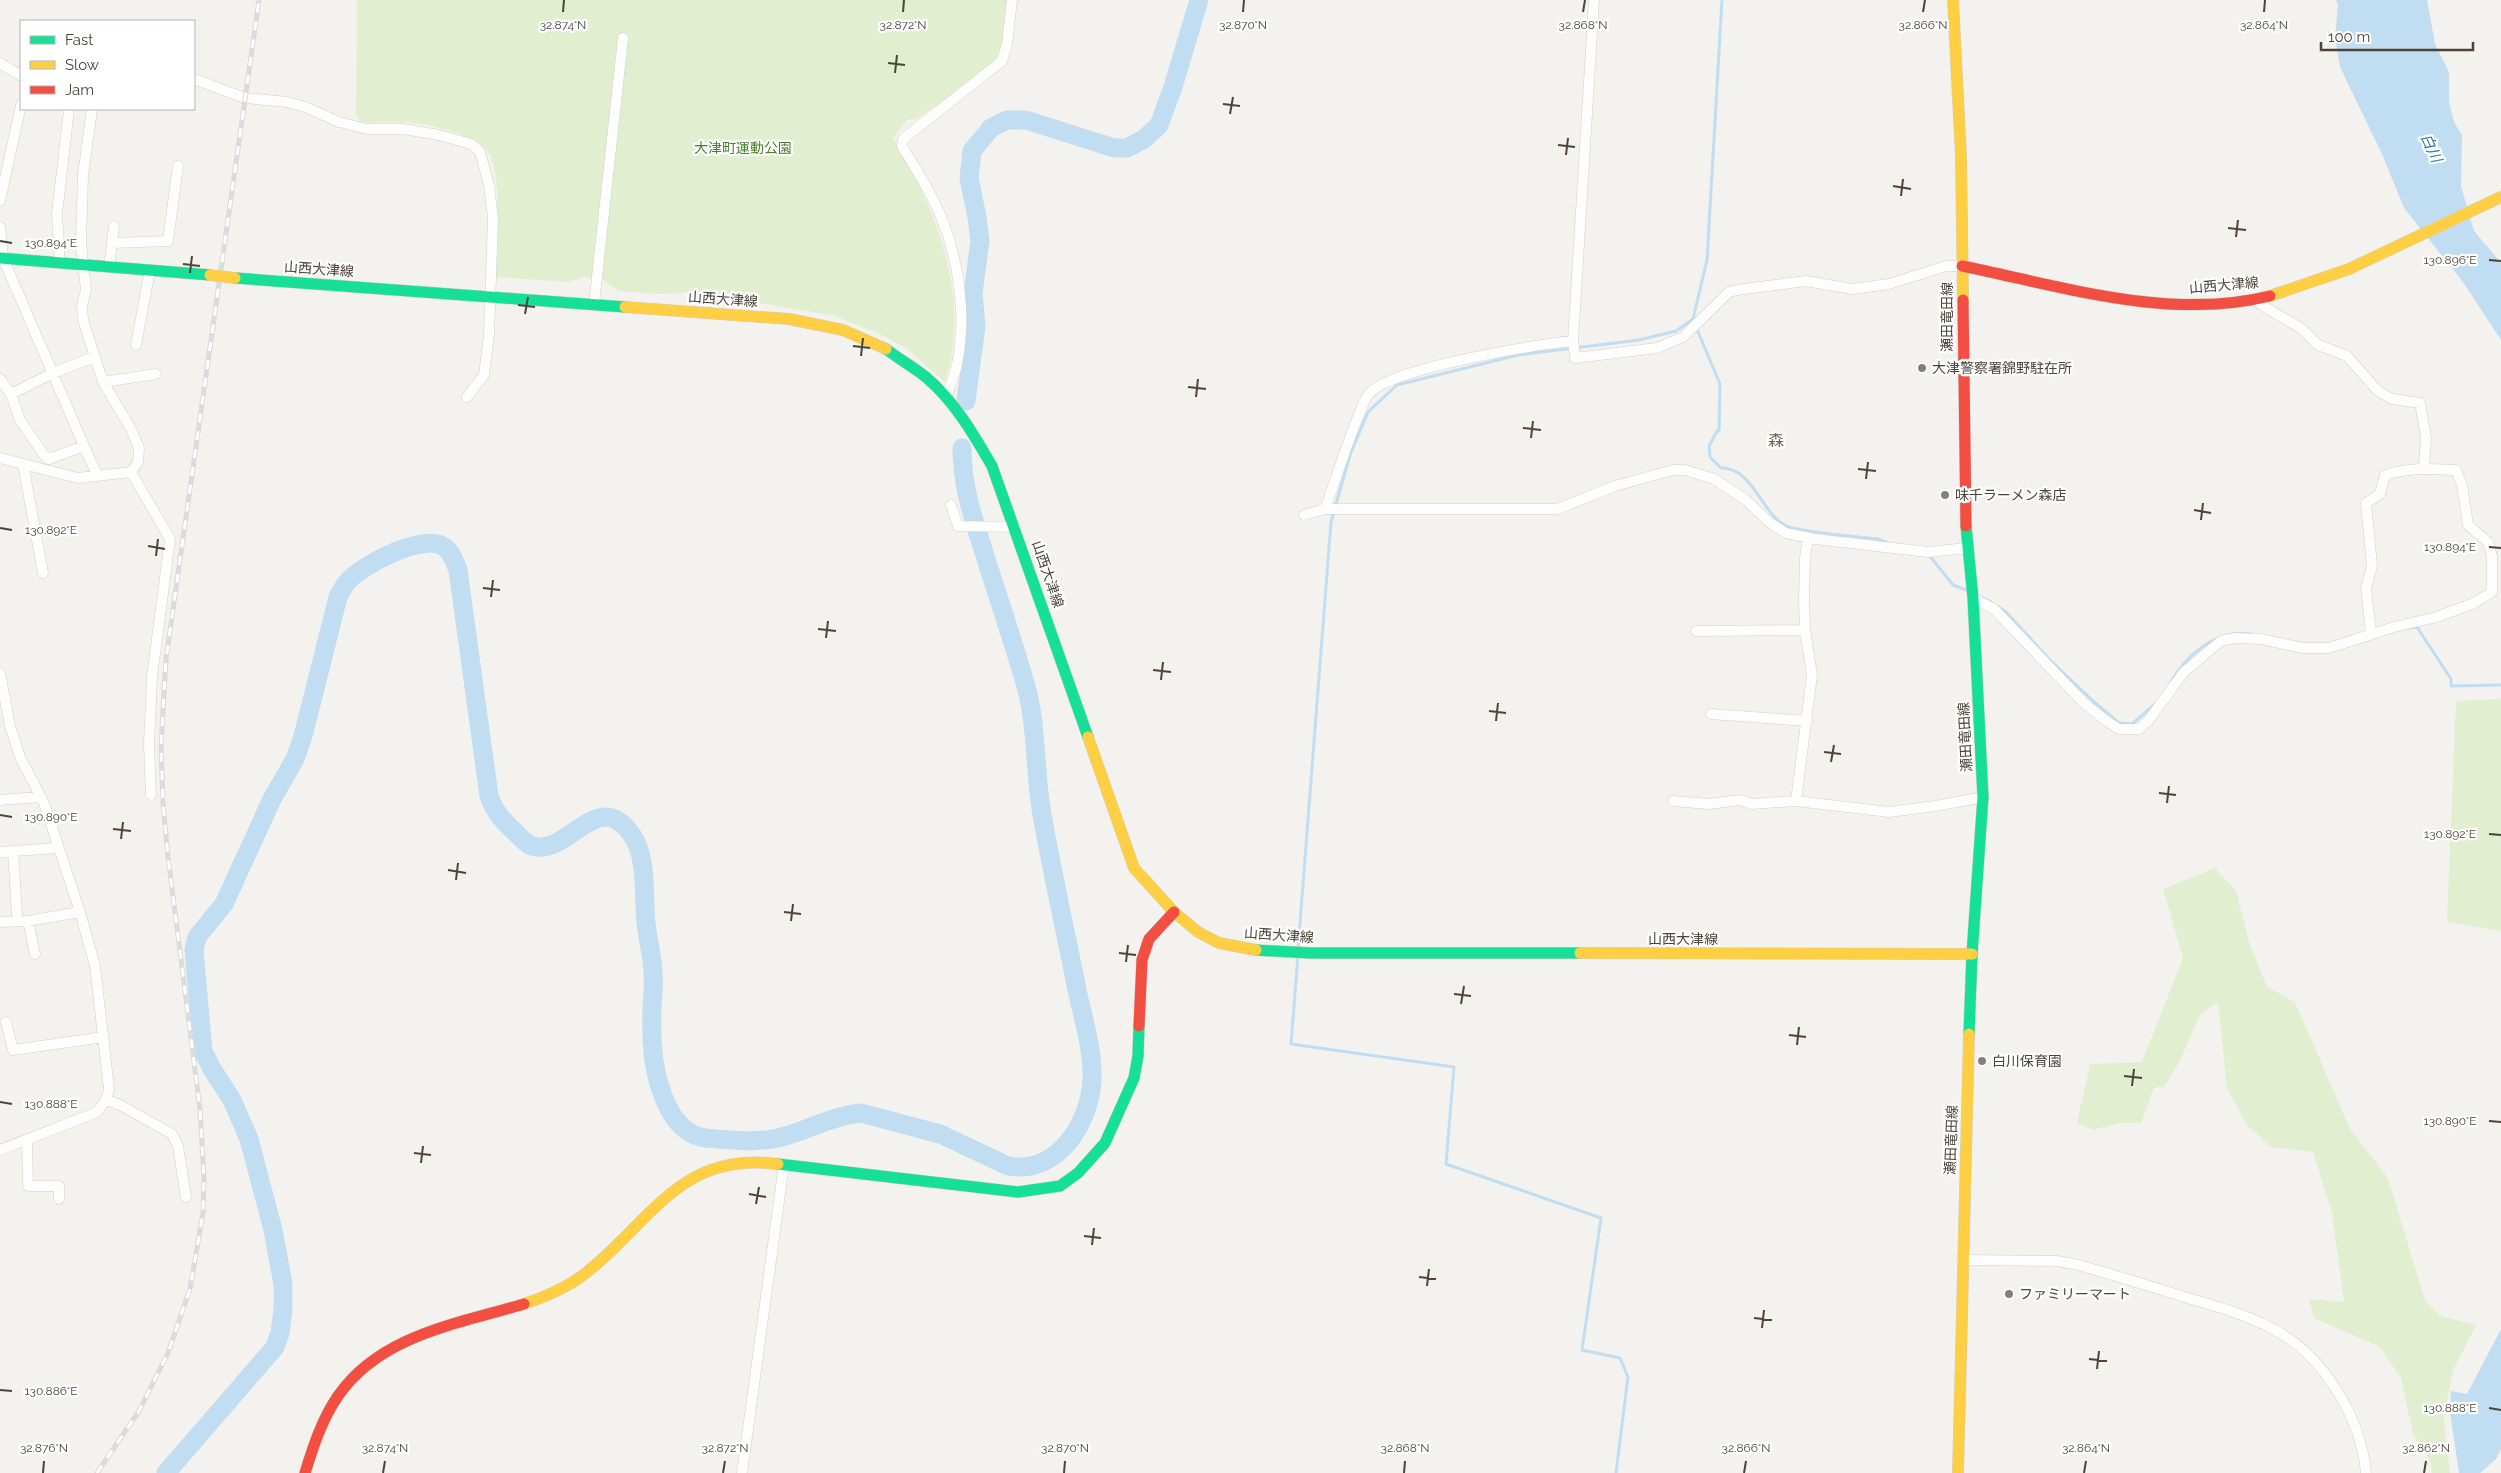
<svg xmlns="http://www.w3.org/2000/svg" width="2501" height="1473" font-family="Raleway,'Noto Sans JP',sans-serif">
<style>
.green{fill:#e1eecf}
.water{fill:#c0ddf1}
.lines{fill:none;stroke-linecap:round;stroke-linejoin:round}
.stream{stroke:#c0ddf1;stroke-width:3}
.river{stroke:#c0ddf1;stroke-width:19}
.street-casing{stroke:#d2d0cb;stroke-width:11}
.fast-casing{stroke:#d3cfc5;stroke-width:12}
.slow-casing{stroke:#d3cfc5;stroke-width:12}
.jam-casing{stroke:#d3cfc5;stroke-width:12}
.street{stroke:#fdfdfc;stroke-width:10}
.fast{stroke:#16e098;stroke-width:11}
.slow{stroke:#ffcf43;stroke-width:11}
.jam{stroke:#f24e42;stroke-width:11}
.rail-casing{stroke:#dbdbda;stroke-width:5}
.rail{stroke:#fff;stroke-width:3;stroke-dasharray:9;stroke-linecap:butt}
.slow-bridge-casing{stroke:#d3cfc5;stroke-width:12;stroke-linecap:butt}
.slow-bridge{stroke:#ffcf43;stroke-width:11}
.ticks{fill:none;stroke:#4b4439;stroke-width:2}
.poi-dot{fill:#868178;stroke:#fff;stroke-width:2}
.labels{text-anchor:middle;stroke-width:4.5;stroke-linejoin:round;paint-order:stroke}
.park-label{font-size:14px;fill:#4a7f2a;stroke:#fff}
.street-label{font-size:14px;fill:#4b4439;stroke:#fff}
.poi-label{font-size:14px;fill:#4b4439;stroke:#fff;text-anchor:start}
.water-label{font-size:15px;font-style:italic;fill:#2e7ab2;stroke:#fff}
.quarter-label{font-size:16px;fill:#6e6250;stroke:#fff}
.ticks-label{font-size:12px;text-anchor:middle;fill:#4b4439;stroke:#fff;stroke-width:4.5;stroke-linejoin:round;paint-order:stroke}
</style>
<rect width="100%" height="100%" fill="#f4f2ee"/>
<path class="green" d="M357 0H1008C1005 16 1005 35 1000 50 991 74 938 104 916 119L907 120 893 138C937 210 972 298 945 382L907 349 882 335 835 316 695 292 662 294 618 291 602 279 584 277 568 282 496 277C498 251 503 167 486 149 472 135 431 124 411 123 395 121 378 123 361 122L356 115Z
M2501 699V931L2447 922 2456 701Z
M2215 868 2236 891 2250 945 2267 987 2295 1002 2350 1129 2388 1178 2425 1301 2440 1316 2476 1325 2453 1370 2444 1419 2450 1473H2432L2431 1462 2413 1434 2401 1378 2380 1347 2314 1318 2309 1299 2344 1302 2332 1213 2313 1152 2271 1147 2246 1124 2227 1088 2218 1002 2200 1015 2179 1063 2164 1087 2154 1088 2141 1123H2119L2094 1130 2077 1123 2090 1064 2142 1062 2183 958 2163 889Z"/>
<path class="water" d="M2336 0H2427L2435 44 2449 72V103L2454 122 2462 135 2461 186 2474 231 2501 263V340L2463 282 2404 208 2382 154 2340 67 2335 38 2338 5Z
M2501 1329V1449L2496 1459 2480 1473H2459L2450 1412 2451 1391 2467 1394Z"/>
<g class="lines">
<path class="stream" d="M1693 319 1707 260 1722 0
M1696 327 1720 384 1719 431H1717L1709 446 1710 457 1721 468C1753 468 1760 510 1784 525 1795 532 1861 537 1878 539L1888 543
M1929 555 1953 585 1969 591
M1979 596 1991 602
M1997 606 2006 612 2050 660 2093 701 2119 723 2132 724 2155 704
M2409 628 2417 627 2451 679V686L2501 685
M2168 687C2185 656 2214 629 2251 634
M1298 949 1331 522 1350 455 1368 412 1397 385 1518 355 1639 340 1676 331 1693 319
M1298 955 1291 1044 1454 1067 1446 1164 1601 1218 1582 1350 1620 1358 1628 1377 1616 1473"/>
<path class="river" d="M966 401 976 326 973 293 980 241 977 217 969 178 972 151 991 128 1007 120H1026L1114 148H1127L1144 139 1159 125 1173 87 1199 0
M166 1473 275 1347 280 1333 283 1310V1284L273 1230 249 1139 232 1100 212 1069 203 1051 194 950 197 937 224 904 272 799 295 759 303 736 338 597C341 592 344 585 348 581 364 564 418 536 441 545 451 549 454 561 458 570L489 796C494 811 503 821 515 832 521 838 527 846 536 847 572 851 598 787 632 835 648 858 643 896 646 923 648 939 652 956 653 972 654 983 653 995 652 1006 651 1043 652 1076 669 1109 677 1124 688 1136 706 1138 728 1140 755 1143 778 1138 806 1131 832 1116 861 1113L940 1134 1008 1166C1057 1175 1090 1124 1092 1079 1093 1050 1083 1018 1077 990 1066 933 1053 877 1043 820 1034 776 1038 726 1025 683 1013 641 999 600 986 559 974 520 962 489 962 448"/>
<defs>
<path id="street" d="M1594 0 1573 341 1575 358 1657 348 1683 337 1729 292 1737 290 1806 281 1852 289 1889 284 1946 266H1962
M0 63 21 76
M194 79 245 98 287 102 305 107 339 122 367 129H403L439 135 471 144 480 152 489 185 493 219 489 334 484 375 467 397
M0 201 21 105
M0 227 3 258 84 446
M112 243 168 241 178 166
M60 263 57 214 69 109
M109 267 114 226
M2253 300 2302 329 2318 345 2347 356 2378 391 2392 399 2420 403 2426 437 2424 468
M594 304 623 38
M136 345 150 270
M0 379 11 394 20 420 44 455 49 459 84 446 97 475
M103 382 156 374
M11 394 53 373 94 357
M946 397C950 386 955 375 957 364 967 315 959 260 940 214 930 190 915 168 902 146L903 139 1002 61 1007 44 1012 0
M0 458 78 478 131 472 138 462 139 448 131 429 103 382 83 320 82 305 86 290 81 244 83 175 92 109
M23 464 43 573
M131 472 170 539 152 677 149 744 151 795
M951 505 958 526 1015 527
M1325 509C1336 479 1345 449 1357 419 1361 412 1363 402 1368 395 1385 369 1538 344 1573 341
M1304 515 1325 509H1558L1615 486 1673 470H1685L1714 479 1746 500 1770 523 1786 533 1815 539 1928 552 1967 548
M1973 598 1994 609 2085 704 2108 722 2119 729H2139L2148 721 2184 672 2221 641 2236 638 2261 639 2303 648H2329L2394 627 2437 617 2474 603 2492 592V556L2488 542 2468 525 2462 485 2456 470C2432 469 2409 467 2385 475L2380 494 2366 503 2372 566 2366 588 2371 633
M1696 631 1805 630
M0 673 10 726 20 757 44 803 80 912 95 966 109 1089 106 1100 97 1112 0 1150
M1711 714 1807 721
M0 800 40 797
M1673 801 1708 804 1740 800 1752 804 1796 801 1889 812 1936 806 1983 797
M1796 801 1812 675 1805 630 1804 600 1805 558 1808 538
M13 851 17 914
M0 852 58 848
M28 921 35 954
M0 922 28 921 80 912
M6 1022 13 1050 104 1037
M106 1100 120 1105 172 1134 178 1146 186 1197
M27 1140 28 1186H59V1199
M1962 1260 2057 1261 2079 1265C2116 1276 2154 1287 2191 1299 2219 1307 2247 1315 2273 1329 2323 1355 2361 1417 2366 1473
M742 1473 784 1164"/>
<path id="fast" d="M0 258 210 275
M235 278 625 307
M886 349C899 359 915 368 927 378 955 402 974 435 992 466L1088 737
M1966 526 1973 598 1983 797 1972 954 1969 1034
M1256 950 1310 953H1580
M778 1164 1018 1192 1060 1186 1078 1173 1105 1143 1134 1078 1138 1056 1139 1026"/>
<path id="slow" d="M1953 0 1961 157 1963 300
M2270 296 2349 269 2501 197
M625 307 789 319 843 330 886 349
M1088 737 1134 868 1174 912 1198 932 1219 943 1256 950
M1580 953 1972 954
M524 1304C545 1297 564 1289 582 1276 650 1225 677 1151 778 1164
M1958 1473 1969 1034"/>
<path id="jam" d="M1962 266C2061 286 2169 321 2270 296
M1963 300 1966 526
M1139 1026 1142 960 1149 939 1174 912
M305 1473C313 1447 322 1419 338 1396 380 1335 457 1324 524 1304"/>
</defs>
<use href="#street" class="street-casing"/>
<use href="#fast" class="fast-casing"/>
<use href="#slow" class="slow-casing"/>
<use href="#jam" class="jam-casing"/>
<use href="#street" class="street"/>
<use href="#fast" class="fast"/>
<use href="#slow" class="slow"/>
<use href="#jam" class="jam"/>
<defs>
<path id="rail" d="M97 1473 139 1411 168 1353 190 1289 203 1213 204 1178 200 1109 168 857 163 803 161 746 166 659 259 0"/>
</defs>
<use href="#rail" class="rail-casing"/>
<use href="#rail" class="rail"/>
<defs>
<path id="slow-bridge" d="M210 275 235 278"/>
</defs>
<use href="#slow-bridge" class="slow-bridge-casing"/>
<use href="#slow-bridge" class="slow-bridge"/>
</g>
<path class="ticks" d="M563 12 564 0M903 12 904 0M1243 12 1244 0M1583 12 1585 0M1923 12 1925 0M2264 12 2265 0M888 63 905 65M895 73 897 55M1223 104 1240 106M1230 114 1233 97M1558 145 1575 147M1566 155 1568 138M1893 186 1911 189M1901 196 1903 179M2228 228 2246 230M2236 237 2238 220M0 241 12 243M2489 260 2501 261M183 264 200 266M190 273 192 256M518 305 535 307M525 314 528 297M853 346 870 348M861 356 863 338M1188 387 1206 389M1196 397 1198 379M1523 428 1541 430M1531 438 1533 421M1858 469 1876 471M1866 479 1868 462M2194 510 2211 513M2201 520 2203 503M0 528 12 530M148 546 165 549M2489 547 2501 548M156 556 158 539M483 588 500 590M491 597 493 580M818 629 836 631M826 638 828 621M1153 670 1171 672M1161 680 1163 662M1489 711 1506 713M1496 721 1498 703M1824 752 1841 754M1831 762 1834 745M2159 793 2176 795M2167 803 2169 786M0 815 12 817M113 829 131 831M2489 834 2501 835M121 839 123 822M448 870 466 873M456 880 458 863M784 912 801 914M791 921 793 904M1119 953 1136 955M1126 962 1128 945M1454 994 1471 996M1461 1004 1464 986M1789 1035 1806 1037M1797 1045 1799 1027M2124 1076 2142 1078M2132 1086 2134 1069M0 1102 12 1104M2489 1121 2501 1122M414 1153 431 1155M421 1163 423 1146M749 1194 766 1197M756 1204 759 1187M1084 1236 1101 1238M1092 1245 1094 1228M1419 1277 1436 1279M1427 1286 1429 1269M1754 1318 1772 1320M1762 1328 1764 1310M2089 1359 2107 1361M2097 1369 2099 1351M0 1390 12 1391M2489 1408 2501 1410M43 1473 44 1461M383 1473 385 1461M723 1473 725 1461M1064 1473 1065 1461M1404 1473 1405 1461M1744 1473 1746 1461M2084 1473 2086 1461M2424 1473 2426 1461"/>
<g class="poi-dot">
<circle cx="1922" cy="368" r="5"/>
<circle cx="1945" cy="495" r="5"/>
<circle cx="1982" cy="1061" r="5"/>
<circle cx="2009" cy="1294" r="5"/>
</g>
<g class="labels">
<g class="park-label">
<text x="743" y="153">大津町運動公園</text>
</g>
<g class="street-label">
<text transform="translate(319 269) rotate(4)" y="5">山西大津線</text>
<text transform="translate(2224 285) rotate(-5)" y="5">山西大津線</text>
<text transform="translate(723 299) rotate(4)" y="5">山西大津線</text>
<text transform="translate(1947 317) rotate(-90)" y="5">瀬田竜田線</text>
<text transform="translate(1048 574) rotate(71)" y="5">山西大津線</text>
<text transform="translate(1965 737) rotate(-93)" y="5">瀬田竜田線</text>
<text transform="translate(1279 935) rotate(4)" y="5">山西大津線</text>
<text x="1683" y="944">山西大津線</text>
<text transform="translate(1951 1140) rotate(-88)" y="5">瀬田竜田線</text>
</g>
<g class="poi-label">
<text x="1932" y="373">大津警察署錦野駐在所</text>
<text x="1955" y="500">味千ラーメン森店</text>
<text x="1992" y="1066">白川保育園</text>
<text x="2019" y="1299">ファミリーマート</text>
</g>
<g class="water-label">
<text transform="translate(2431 148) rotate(65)" y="5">白川</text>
</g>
<g class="quarter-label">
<text x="1776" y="446">森</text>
</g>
</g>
<g class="ticks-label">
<text x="563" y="29">32.874°N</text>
<text x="903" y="29">32.872°N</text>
<text x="1243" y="29">32.870°N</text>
<text x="1583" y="29">32.868°N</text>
<text x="1923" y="29">32.866°N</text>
<text x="2264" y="29">32.864°N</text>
<text x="51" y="247">130.894°E</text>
<text x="2450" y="264">130.896°E</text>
<text x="51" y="534">130.892°E</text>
<text x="2450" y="551">130.894°E</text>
<text x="51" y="821">130.890°E</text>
<text x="2450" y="838">130.892°E</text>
<text x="51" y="1108">130.888°E</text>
<text x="2450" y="1125">130.890°E</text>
<text x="51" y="1395">130.886°E</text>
<text x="2450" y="1412">130.888°E</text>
<text x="44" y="1452">32.876°N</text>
<text x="385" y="1452">32.874°N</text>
<text x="725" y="1452">32.872°N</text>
<text x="1065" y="1452">32.870°N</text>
<text x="1405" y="1452">32.868°N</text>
<text x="1746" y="1452">32.866°N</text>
<text x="2086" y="1452">32.864°N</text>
<text x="2426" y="1452">32.862°N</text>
</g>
<rect x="20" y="20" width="175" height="90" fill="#ffffff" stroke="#b7b4b0"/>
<rect x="30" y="36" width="25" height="8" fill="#16e098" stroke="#b7b4b0"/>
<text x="65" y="45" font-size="15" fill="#4b4439">Fast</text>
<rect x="30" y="61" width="25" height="8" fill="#ffcf43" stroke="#b7b4b0"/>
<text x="65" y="70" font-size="15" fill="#4b4439">Slow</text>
<rect x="30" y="86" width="25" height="8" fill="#f24e42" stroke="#b7b4b0"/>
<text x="65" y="95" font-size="15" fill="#4b4439">Jam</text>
<path d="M2321 42v8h152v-8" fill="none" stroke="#4b4439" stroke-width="2.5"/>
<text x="2328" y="42" font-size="15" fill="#4b4439" stroke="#ffffff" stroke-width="4" paint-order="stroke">100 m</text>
</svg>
